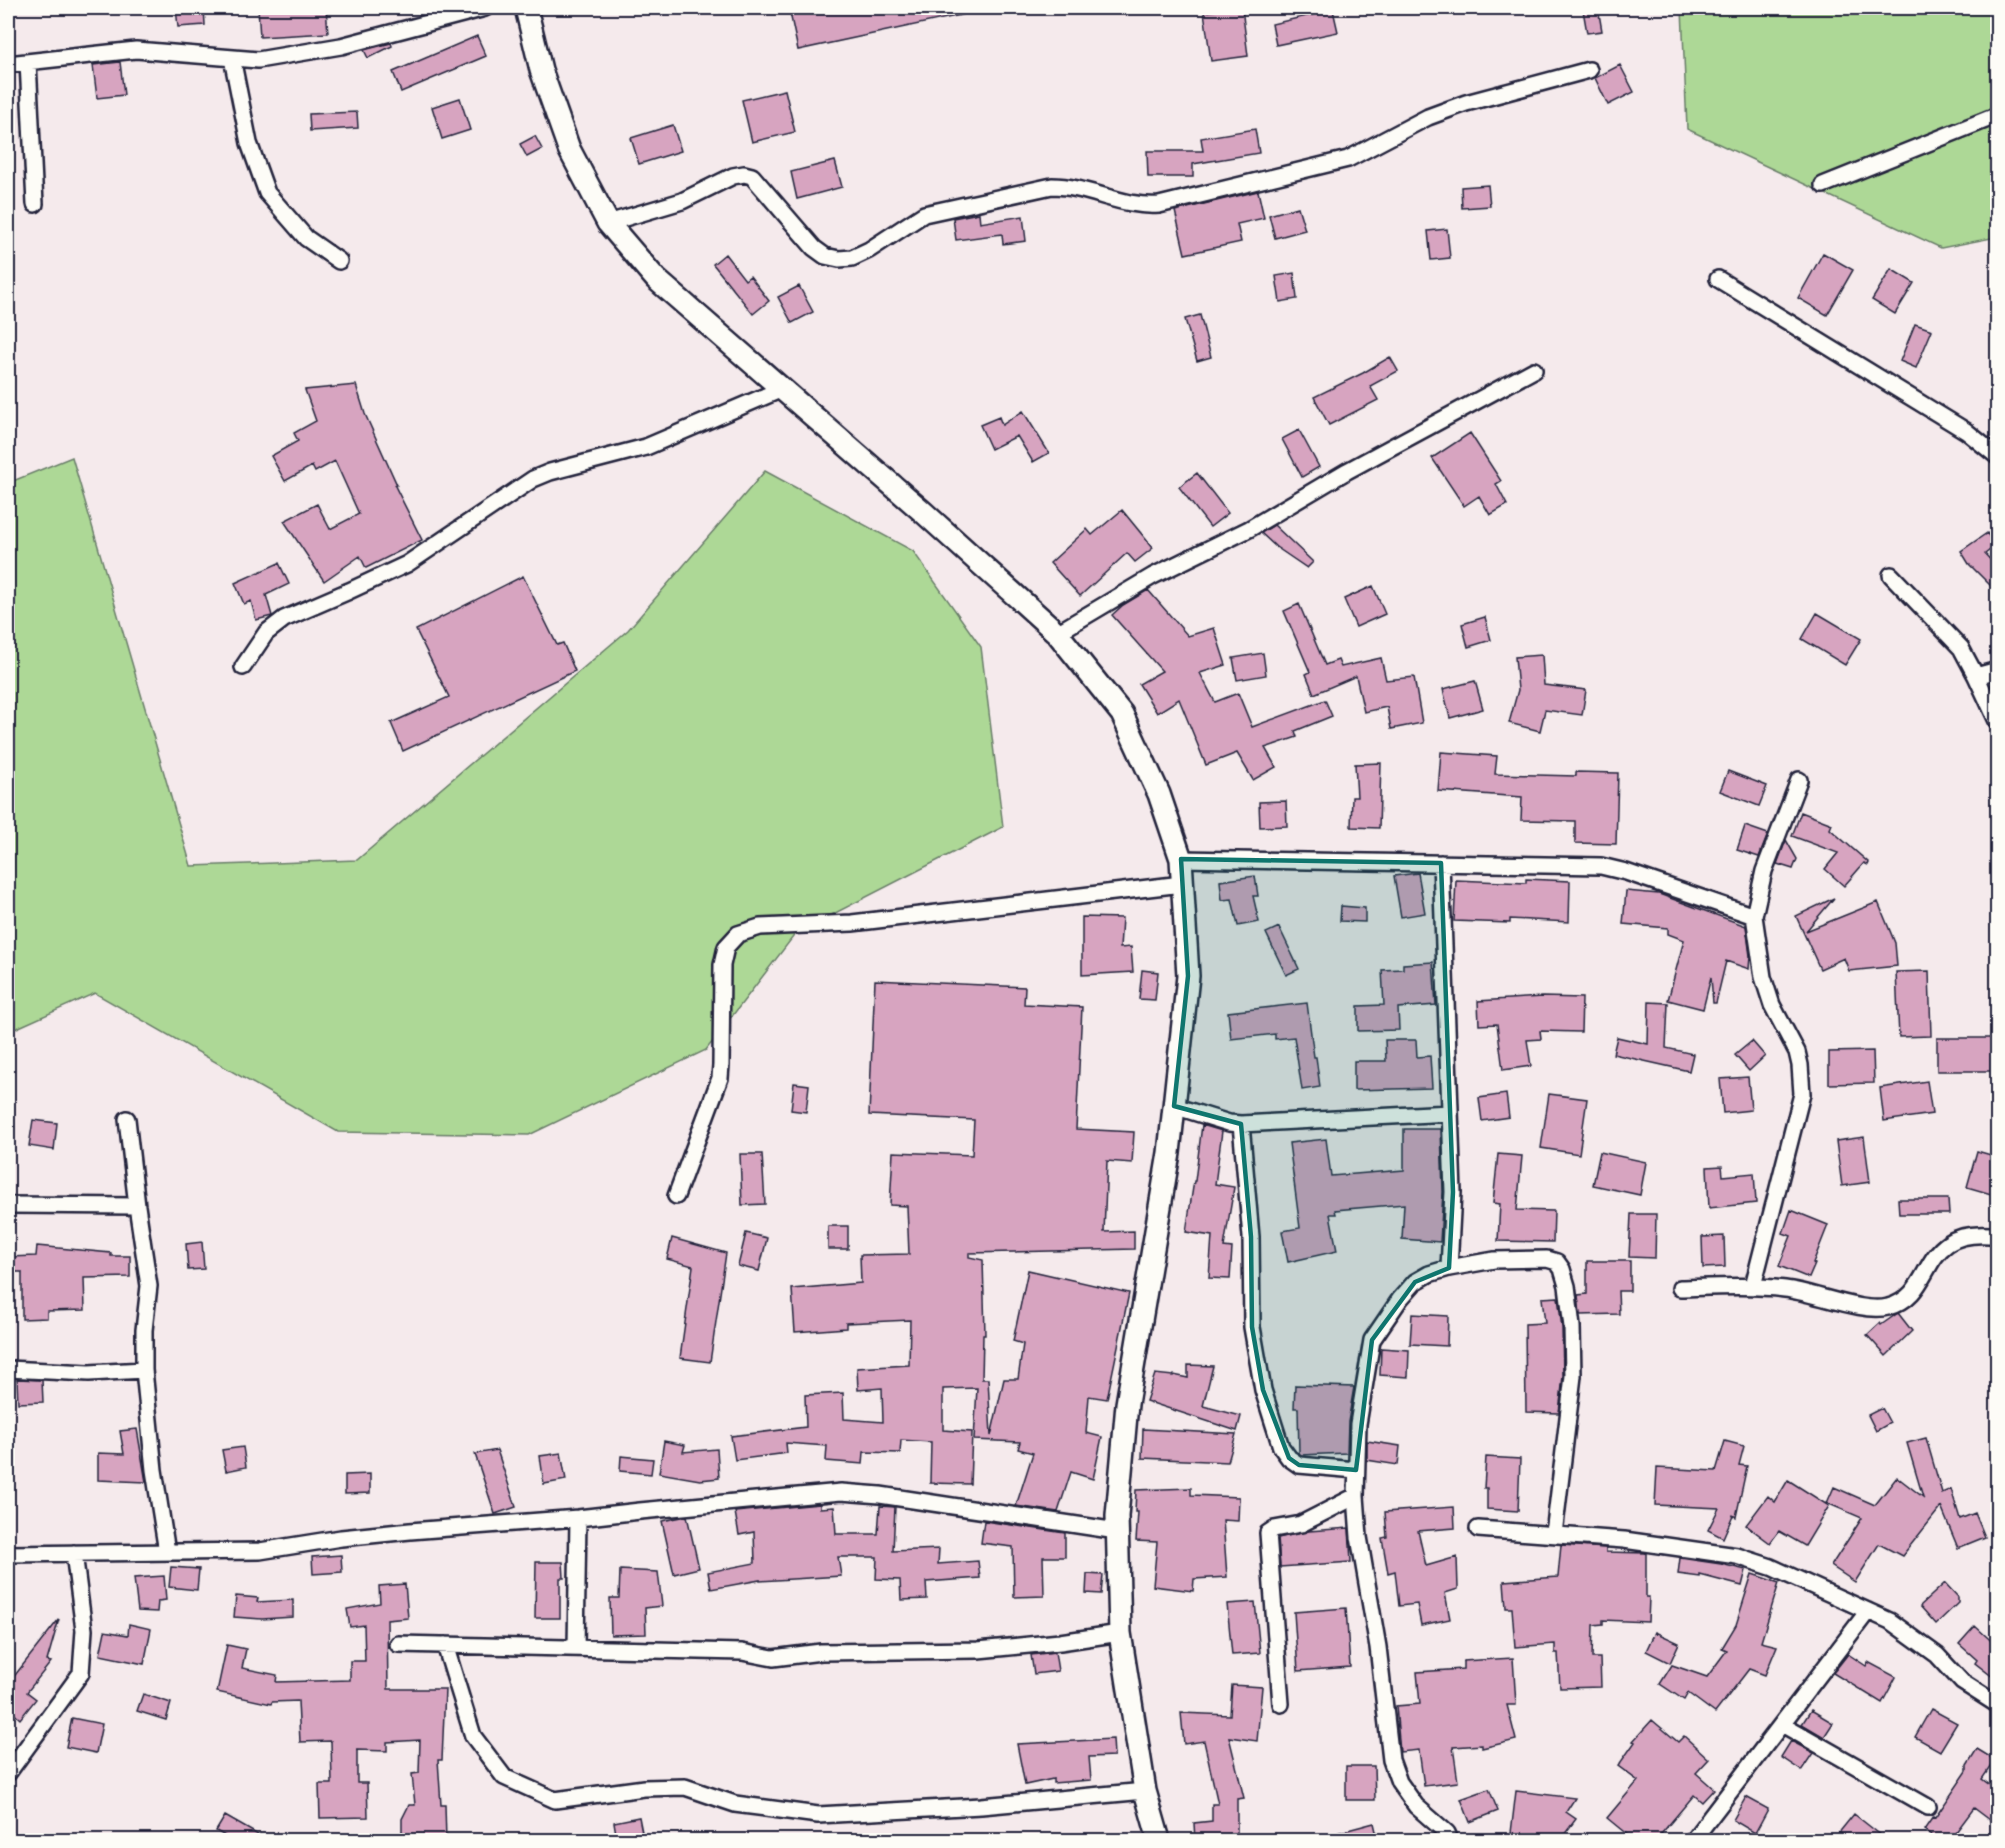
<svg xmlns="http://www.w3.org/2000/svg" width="2005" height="1848" font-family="'Indie Flower',sans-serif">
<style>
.green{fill:#add896;stroke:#687d68;stroke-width:1.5}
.building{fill:#d7a4c0;stroke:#22223b;stroke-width:1.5}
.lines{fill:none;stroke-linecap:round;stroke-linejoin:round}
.minor-casing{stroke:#22223b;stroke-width:20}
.secondary-casing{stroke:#22223b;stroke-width:26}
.minor{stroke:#fdfcf7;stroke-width:15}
.secondary{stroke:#fdfcf7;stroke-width:21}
.marked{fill:#0f766e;fill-opacity:0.2;stroke:#0f766e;stroke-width:4.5;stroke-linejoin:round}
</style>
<rect width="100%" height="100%" fill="#f5eaec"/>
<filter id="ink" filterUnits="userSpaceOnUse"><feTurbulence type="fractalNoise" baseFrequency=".0167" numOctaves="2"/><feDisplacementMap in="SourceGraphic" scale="12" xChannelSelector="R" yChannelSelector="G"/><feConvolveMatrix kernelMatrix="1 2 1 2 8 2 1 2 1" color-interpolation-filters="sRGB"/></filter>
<g filter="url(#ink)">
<path class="green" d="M1682 8H1997V237L1941 248 1687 129Z
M72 457 191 866 357 860 628 630 765 471 913 551 981 647 1003 827 796 933 706 1050 529 1135 338 1132 95 993 8 1032V483Z"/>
<path class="building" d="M176 8H204L205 25 178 27Z
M258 8H326L328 33 260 37Z
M789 8H966V14L798 50Z
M1234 8H1242L1248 56 1211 61 1204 12Z
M1598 8 1602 31 1587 33 1583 10Z
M1333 10 1338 32 1276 45 1272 24Z
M477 36 486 56 401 92 393 72Z
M391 43 392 46 368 58 364 50Z
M120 62 124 95 97 98 93 65Z
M1620 65 1634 92 1608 105 1595 78Z
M785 90 795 132 752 142 742 100Z
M460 98 470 130 442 139 432 107Z
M357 112 358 128 310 131 309 114Z
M673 125 681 151 639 164 631 138Z
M1255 129 1259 153 1193 164V177H1148L1147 151H1203L1201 138Z
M535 136 542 149 527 157 520 144Z
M835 161 842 187 797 199 791 172Z
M1488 185 1490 206 1462 208 1461 187Z
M1258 191 1264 218 1237 224 1241 242 1185 254 1175 211Z
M1298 207 1305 230 1275 238 1269 215Z
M979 213 980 223 1023 216 1026 241 1003 244 1002 234 956 240 953 218Z
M1447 229 1450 258 1431 260 1428 231Z
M1823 253 1853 270 1827 315 1798 298Z
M725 254 745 280 750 276 769 301 753 314 713 264Z
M1891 269 1914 283 1895 314 1872 300Z
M1294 273 1297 299 1280 302 1276 276Z
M799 286 813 312 792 323 778 297Z
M1200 315 1211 357 1197 361 1185 319Z
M1915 324 1932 330 1916 368 1900 361Z
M1390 357 1398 371 1370 386 1378 400 1329 425 1314 397 1363 373Z
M356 385 365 414 397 485 395 486 422 540 366 568 360 556 324 581 284 521 317 504 330 529 359 514 335 461 315 472 312 466 285 481 271 456 298 441 294 433 316 421 305 390Z
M1023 411 1049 453 1033 462 1017 436 991 449 980 425 999 417 1002 425Z
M1299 430 1319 467 1302 477 1282 439Z
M1470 433 1501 481 1496 484 1507 505 1490 515 1479 496 1464 506 1432 458Z
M1197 473 1228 513 1210 527 1179 487Z
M1122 510 1153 548 1135 562 1127 553 1080 596 1050 563 1087 529 1092 535Z
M1274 525 1313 562 1307 568 1276 547 1261 533Z
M1987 533 1995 546 1985 554 1998 568V593L1969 564 1961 551Z
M279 563 289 584 266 595 272 616 256 620 251 601 244 604 235 583Z
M523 576 557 645 563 643 575 671 403 751 391 723 449 697 416 630Z
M1373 586 1385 614 1356 627 1344 599Z
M1148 590 1188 636 1214 628 1226 665 1200 673 1215 702 1238 693 1252 727 1325 700 1332 716 1295 731 1297 737 1265 748 1276 767 1253 780 1237 753 1206 765 1179 699 1157 713 1139 684 1162 671 1112 615 1123 605Z
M1299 604 1325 665 1338 660 1341 667 1381 658 1386 680 1414 677 1422 723 1391 729 1387 707 1364 712 1356 676 1314 694 1306 674 1310 672 1284 611Z
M1817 613 1861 639 1845 665 1802 639Z
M1485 617 1491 640 1468 647 1462 624Z
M1263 653 1266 675 1237 680 1233 658Z
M1542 655 1544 685 1586 690 1582 715 1545 710 1540 731 1509 723 1518 690 1515 657Z
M1475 681 1483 709 1450 718 1443 689Z
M1441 752 1497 756 1495 774 1576 776V772L1618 773 1616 844 1575 843V821L1521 820 1522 797 1438 791Z
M1381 763 1379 828 1351 827 1352 797H1357L1355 764Z
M1728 771 1767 786 1759 806 1720 791Z
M1286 801 1287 826 1260 827 1259 802Z
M1801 812 1832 824 1830 829 1869 863 1868 865 1864 863 1844 886 1825 869 1838 853 1792 836Z
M1745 826 1768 834 1759 857 1737 850Z
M1786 840 1797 859 1793 869 1777 864Z
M1418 873 1425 913 1401 917 1394 876Z
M1255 876 1258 896H1253L1259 922 1238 926 1232 899 1222 900 1220 881Z
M1526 879 1570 881 1569 922 1510 919V923L1454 921 1456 880 1526 883Z
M1626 891 1659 894 1746 926 1750 956 1749 969 1726 961 1716 1003H1713L1711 977 1703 1009 1668 1000 1684 940 1668 934V928L1623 924Z
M1834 898 1806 931 1878 902 1895 943 1897 966 1849 971 1844 958 1820 969 1796 916Z
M1341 906 1365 908V922L1340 921Z
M1082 917 1122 918 1120 948 1131 947 1133 972 1082 975Z
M1279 927 1299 969 1286 975 1266 933Z
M1433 962 1436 1005 1398 1008 1399 1030 1358 1031V1006L1384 1005 1382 970 1403 969V964Z
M1142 970 1158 972 1155 1000 1139 999Z
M1929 971 1931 1036 1899 1037 1896 972Z
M875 980 1025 987 1024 1004 1082 1007 1076 1129 1134 1132 1132 1163 1107 1161 1104 1232 1134 1231V1249L969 1253V1257L983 1260 985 1335H983L982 1379H988L991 1436 1004 1379H1018L1023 1344 1013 1341 1028 1270 1129 1293 1107 1399 1089 1396 1086 1433 1102 1437 1093 1479 1071 1472 1058 1512 1016 1506 1033 1453 1018 1449 1020 1442 974 1440 977 1388 943 1389V1430L972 1432 970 1484 930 1483 931 1442 901 1440 900 1453 864 1452 863 1464 826 1461 827 1446 786 1443 787 1453 735 1460 731 1436 806 1427 805 1395 843 1393 844 1419 883 1422 882 1388 858 1390 857 1368 909 1365 910 1320 846 1323V1328L795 1332 792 1289 861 1283 860 1255 909 1254 907 1206 890 1205 893 1152 972 1155 974 1120 869 1115Z
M1542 997 1582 998 1581 1032 1540 1031 1541 1039 1527 1040 1531 1066 1503 1070 1497 1024 1479 1025 1478 1001Z
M1649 1002 1668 1003 1666 1048 1693 1054 1689 1071 1613 1054 1617 1037 1648 1044Z
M1307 1003 1314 1057H1316L1320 1087 1302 1090 1294 1037 1275 1039V1034L1231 1039 1228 1012Z
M1937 1038H1998V1071H1937Z
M1385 1040H1416L1417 1057 1430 1056 1432 1088 1354 1090V1061H1386Z
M1752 1041 1765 1056 1749 1071 1735 1055Z
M1873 1051 1874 1083 1829 1084V1052Z
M1748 1077 1751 1110 1723 1113 1720 1079Z
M1927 1081 1932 1114 1884 1121 1880 1088Z
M794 1083 809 1085 806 1112 791 1110Z
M1506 1094 1509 1117 1482 1121 1479 1098Z
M1549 1094 1587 1099 1579 1154 1541 1148Z
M33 1120 57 1123 54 1150 29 1146Z
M1202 1125 1222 1131 1215 1184 1234 1187 1224 1247 1232 1248 1230 1279 1209 1278 1212 1236 1186 1232 1194 1181H1195Z
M1404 1129H1441L1443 1192 1440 1242 1402 1239 1404 1204 1335 1210 1336 1214H1330L1337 1251 1288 1262 1282 1231 1300 1228 1289 1143 1326 1139 1331 1176 1404 1170Z
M1864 1137 1870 1182 1842 1186 1836 1141Z
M1977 1151 1998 1157V1196L1967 1187Z
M1600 1152 1646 1162 1640 1195 1593 1185Z
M740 1154H762L765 1204 742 1205Z
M1498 1154 1522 1156 1517 1210 1554 1211 1553 1242 1498 1241 1500 1204 1493 1203Z
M1722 1166 1723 1176 1754 1173 1756 1203 1709 1208 1707 1167Z
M1898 1199H1948L1949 1214H1899Z
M1791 1210 1828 1225 1813 1263 1815 1264 1809 1278 1779 1266 1791 1236 1783 1233Z
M1631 1214H1656L1655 1258 1629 1257Z
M828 1226H848V1249H828Z
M746 1233 767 1238 759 1271 738 1266Z
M1724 1236 1725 1267 1703 1268 1702 1237Z
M672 1238 726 1253 710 1362 680 1358 693 1266 667 1259Z
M202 1242 204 1269 188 1270 186 1244Z
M37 1246 111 1253V1256H130V1277L84 1278 85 1310 47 1311V1318L22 1319V1272H8V1257L36 1256Z
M1587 1261H1630V1291H1618L1619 1314 1580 1315 1578 1295 1587 1294Z
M1558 1297 1562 1328 1563 1376 1559 1413 1526 1412 1525 1324 1545 1323 1542 1298Z
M1898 1313 1912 1331 1886 1356 1867 1335 1880 1323 1881 1325Z
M1412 1314 1448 1316 1447 1346 1410 1344Z
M1381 1348 1409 1350 1408 1377 1380 1375Z
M1188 1365 1213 1366 1203 1406 1241 1416 1237 1431 1146 1401 1155 1374 1173 1376 1174 1375 1188 1378Z
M17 1379 42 1380 43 1402 18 1403Z
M1295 1385 1354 1387 1348 1422 1347 1453 1301 1455 1299 1453 1298 1408H1294Z
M1882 1408 1890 1423 1876 1431 1868 1415Z
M137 1429 146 1482 98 1480V1453L124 1454 120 1431Z
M1143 1429 1236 1434 1228 1462 1142 1458Z
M1926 1438 1942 1493 1951 1489 1960 1519 1975 1513 1985 1537 1958 1548 1941 1507 1902 1556 1879 1544 1855 1582 1831 1566 1862 1518 1827 1503 1834 1487 1875 1505 1897 1477 1923 1497 1907 1443Z
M664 1441 685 1445 683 1452 717 1449 719 1478 700 1480 659 1473Z
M1367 1441 1400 1446 1398 1465 1367 1460Z
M1725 1441 1744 1446 1739 1465 1747 1466 1736 1517 1733 1515 1723 1538 1708 1530 1719 1508 1655 1505 1657 1468 1716 1471Z
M243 1447 246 1467 226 1471 222 1450Z
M497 1450 516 1507 495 1514 475 1454Z
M561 1453 566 1480 544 1484 540 1456Z
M621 1456 653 1459 651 1474 620 1471Z
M1486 1457 1520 1459 1518 1511 1487 1509V1488H1484Z
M370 1474V1493L345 1494V1475Z
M1788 1480 1829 1506 1805 1546 1779 1531 1770 1543 1746 1525 1768 1496 1775 1502Z
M1191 1488V1495L1239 1497 1238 1521 1223 1520 1227 1577 1194 1579 1193 1591 1153 1586 1157 1542 1136 1541 1138 1512H1135L1136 1490Z
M820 1504V1508L834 1507 836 1534H878L880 1506 895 1507 893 1551 939 1549 938 1564 978 1561 980 1578 926 1582 927 1599 901 1600 900 1580 876 1579 877 1557H838L841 1576 760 1581V1580L711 1589 708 1572 755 1563 754 1532 739 1535 735 1512Z
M1454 1507 1455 1528 1418 1531 1426 1566 1457 1557 1458 1589 1445 1593 1450 1619 1421 1625 1417 1604 1399 1606 1395 1571 1388 1573 1382 1538 1387 1537 1385 1512Z
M687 1516 699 1568 674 1574 662 1521Z
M984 1521 1065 1533V1557H1043L1044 1596 1014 1597 1013 1547 981 1543Z
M1349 1528 1351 1562 1280 1567 1278 1538 1309 1531Z
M1561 1545 1606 1548V1552L1646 1553V1597H1649L1648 1622 1603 1620V1624L1593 1625 1592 1658H1600L1601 1687 1560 1688 1558 1653H1555V1644L1515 1647 1512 1608H1506L1504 1581 1558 1577Z
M341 1555 342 1572 313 1574 312 1557Z
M1680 1558 1721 1564 1746 1570 1742 1586 1700 1575V1577L1678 1574Z
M536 1562H563L564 1578H560V1618H535Z
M171 1567 199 1569 197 1590 169 1587Z
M620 1570 658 1572 662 1606 645 1608 646 1634 611 1635 610 1598H619Z
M1087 1574 1103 1575 1101 1594 1086 1593Z
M1752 1574 1779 1583 1761 1642 1777 1646 1765 1675 1749 1669 1715 1713 1688 1693 1684 1700 1660 1684 1672 1665 1707 1677 1727 1650 1722 1648 1736 1625Z
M164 1576 166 1600 158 1601 157 1612 138 1611 134 1578Z
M1945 1583 1958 1597V1603L1936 1624 1920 1606Z
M405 1584 408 1618 387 1620 388 1689H445L442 1760H438L441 1805H445L446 1840H402V1819L409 1805H415L412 1774 419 1773 420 1740 387 1742V1751L357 1750V1783H367L368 1817 320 1818 319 1784H332L331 1741 300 1742 298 1701 272 1702 271 1704 217 1692 227 1645 246 1649 242 1668 277 1675 276 1682 350 1680V1661H365L364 1625 350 1627 347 1609 380 1603 379 1586Z
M236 1596 258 1598 257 1602 293 1600V1617L262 1619 234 1617Z
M1255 1602 1260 1653 1232 1655 1227 1604Z
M1346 1608 1350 1667 1298 1671 1294 1612Z
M59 1619 47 1661 51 1662 27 1692 36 1699 20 1719 8 1708V1684Z
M129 1624 151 1629 144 1664 100 1655 105 1631 128 1635Z
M1975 1626 1998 1647V1681L1975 1663 1977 1660 1959 1644Z
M1655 1632 1679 1643 1670 1663 1646 1651Z
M1055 1652 1058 1671 1034 1674 1031 1655Z
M1848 1654 1866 1666 1868 1662 1896 1677 1882 1703 1833 1673Z
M1513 1658 1516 1705H1507L1516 1740 1482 1748V1745L1453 1747 1458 1782 1424 1786 1419 1750 1400 1752 1396 1706 1420 1704 1417 1672 1463 1669V1661Z
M1232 1685 1262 1687 1257 1741 1229 1737 1244 1798 1237 1799V1840H1195L1194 1823 1212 1821V1804H1218L1204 1741 1184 1744 1181 1713 1230 1715Z
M143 1694 171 1703 166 1720 137 1711Z
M1931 1709 1957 1723 1940 1751 1915 1737Z
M1811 1710 1833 1723 1824 1737 1802 1724Z
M72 1718 102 1724 96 1753 66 1747Z
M1652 1720 1678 1742 1684 1736 1709 1759 1696 1773 1714 1789 1702 1802 1694 1795 1656 1840H1634L1607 1818 1638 1781 1618 1766 1635 1742 1633 1741Z
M1113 1739 1114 1756 1089 1757 1091 1780 1053 1783V1779L1025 1785 1017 1744Z
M1791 1741 1814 1753 1802 1771 1781 1757Z
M1977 1749 1995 1760 1982 1779 1998 1791V1826L1974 1808 1950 1840H1939L1924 1830 1933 1817 1935 1818 1967 1771V1765Z
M1346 1766H1374L1375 1800H1346Z
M1489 1789 1498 1811 1470 1822 1461 1799Z
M1516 1791 1575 1798 1566 1812 1576 1819 1561 1839 1511 1833Z
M1746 1797 1768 1809 1755 1833 1733 1820Z
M1854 1814 1887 1840H1833Z
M225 1816 267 1840H232L216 1831Z
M639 1817 643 1837 617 1840 614 1822Z
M1374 1823 1378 1840H1330L1329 1835Z"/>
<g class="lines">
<defs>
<path id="minor" d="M232 58 249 143 267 193 306 238 339 261
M28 62 35 204
M8 64 136 50 258 60 341 46 485 8
M1823 185 1998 115
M608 223 682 201 733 176 744 174 752 176 814 248 825 256 839 259 852 258 869 250 924 214 1052 186C1089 186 1122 208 1159 205L1348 159 1428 117 1466 103 1589 70
M1718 279 1966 431 1998 457
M1891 575 1961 648 1976 676 1998 723
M1057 633 1153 576 1249 529 1347 471 1534 370
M243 667 266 633 284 619 349 591 407 564 533 479 550 472 646 447 782 389
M1976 676 1998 670
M1181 859 1601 866 1626 872 1754 916
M1441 863 1453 1192 1449 1268
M1174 1106 1229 1123 1241 1124 1450 1113
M127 1119 137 1206 149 1286 144 1330V1370L154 1470 167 1552
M1241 1124 1251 1237 1252 1327 1263 1390 1281 1447 1289 1458 1299 1465 1356 1470
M676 1196 720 1078 721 1065 722 965 726 947 738 934 760 927 852 923 1182 884
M8 1205 137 1206
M1753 1286 1802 1094 1800 1065 1797 1052 1772 1005 1763 977 1754 916 1764 871 1799 780
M1680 1288C1715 1287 1750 1285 1785 1289 1813 1292 1864 1314 1888 1307 1939 1294 1915 1225 1998 1236
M8 1369 89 1373 144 1370
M1478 1529 1624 1540 1737 1556 1771 1567 1890 1621 1937 1655 1962 1682 1998 1705
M8 1554 260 1551 341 1538 410 1531 578 1518 640 1511 841 1492 880 1495 1117 1531
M398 1644 742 1652 773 1658 821 1652 978 1650 1060 1642 1120 1633
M445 1645 473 1736 504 1777 555 1800 644 1788 685 1787 735 1804 818 1815 981 1806 1145 1791
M576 1648 578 1518
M1281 1704 1268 1533 1274 1529 1301 1524 1356 1496
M1782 1724 1928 1807
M8 1773 81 1673 84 1630 74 1553
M1450 1840 1447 1833 1416 1806 1399 1782 1391 1760 1378 1647 1359 1537 1356 1496 1358 1424 1372 1340 1400 1299 1415 1282 1429 1274 1449 1268 1494 1260 1547 1259 1557 1262 1562 1269 1567 1286 1572 1327 1573 1376 1554 1534
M1693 1840 1868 1611"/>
<path id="secondary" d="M526 8 541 70 569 149 608 223 656 279 922 511 1057 633 1122 714 1159 794 1181 859 1188 976 1169 1153 1127 1404 1117 1516 1120 1633 1145 1791 1159 1840"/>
</defs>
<use href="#minor" class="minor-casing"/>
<use href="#secondary" class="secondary-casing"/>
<use href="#minor" class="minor"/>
<use href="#secondary" class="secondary"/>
</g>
</g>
<path class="marked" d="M1181 859 1441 863 1453 1192 1449 1268 1415 1282 1372 1340 1356 1470 1299 1465 1289 1458 1263 1390 1252 1327 1251 1237 1241 1124 1174 1106 1188 976Z"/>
<rect width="2005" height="1848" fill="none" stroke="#fdfcf7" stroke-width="30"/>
<rect x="15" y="15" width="1975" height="1818" fill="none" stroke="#22223b" stroke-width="2" filter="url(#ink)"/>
</svg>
